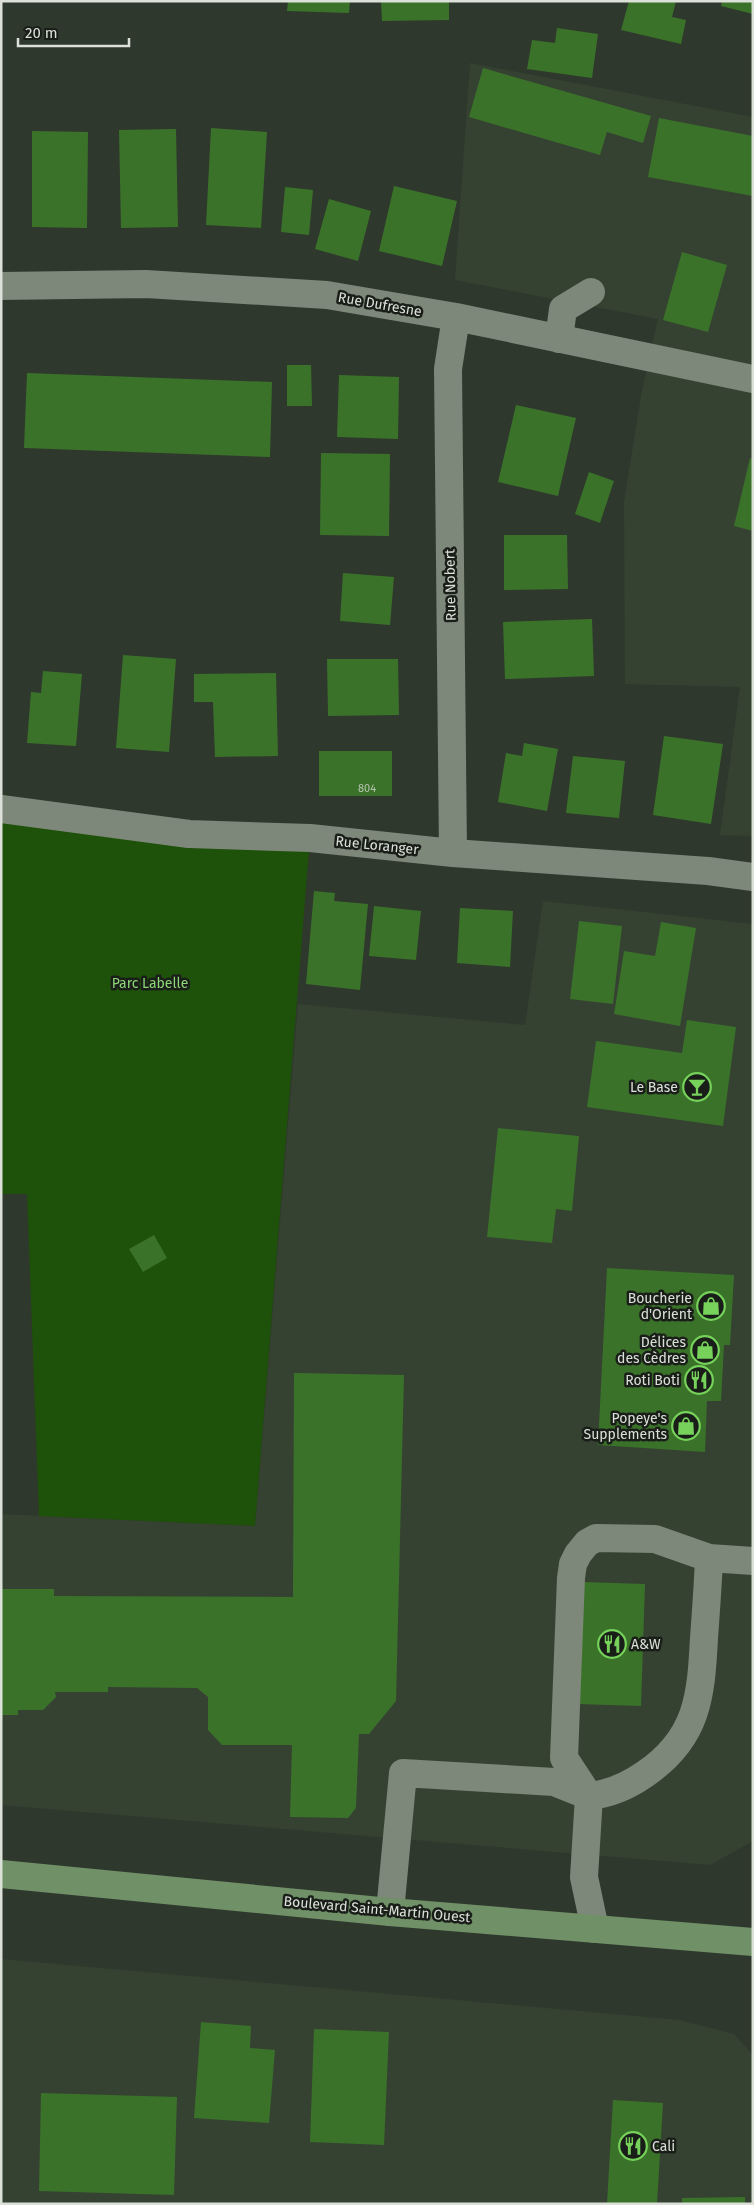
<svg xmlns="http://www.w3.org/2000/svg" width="754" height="2205" font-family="'Fira Sans',sans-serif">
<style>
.built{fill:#354232}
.green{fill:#1e5109}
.building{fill:#3b722a}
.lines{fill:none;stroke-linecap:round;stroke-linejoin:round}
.minor{stroke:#7d877a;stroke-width:28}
.major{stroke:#709067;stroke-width:28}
.labels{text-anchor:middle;stroke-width:5;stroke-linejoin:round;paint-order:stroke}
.number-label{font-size:11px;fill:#b3c4ad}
.street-label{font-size:14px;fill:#dbe0d9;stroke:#1a1e19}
.park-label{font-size:14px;fill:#8dd777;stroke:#1a1e19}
.poi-label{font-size:14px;fill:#dbe0d9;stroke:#1a1e19;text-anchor:end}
</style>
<rect width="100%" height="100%" fill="#2f382d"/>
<path class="built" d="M470 63 753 117V836L720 835 740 687 625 684 624 502 641 396 658 319 455 280Z
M543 901 753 924V1841L710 1865 1 1805V1514L255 1526 298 1004 525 1025Z
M1 1959 679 2020 734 2034 753 2055V2204H1Z"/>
<path class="green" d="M1 809 310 838 255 1526 39 1516 27 1194H1Z"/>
<path class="building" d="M288 1H350L349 13 287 11Z
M381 1H449V20L382 21Z
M629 1H676L672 17 686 20 681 44 621 30Z
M722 1H753V14L721 6Z
M557 28 598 34 592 78 527 69 532 40 555 43Z
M483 68 651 116 643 143 607 132 600 155 469 117Z
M659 118 753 136V196L648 177Z
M211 128 267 132 261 228 206 225Z
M176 129 178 227 121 228 119 130Z
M32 131 88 132 87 228 32 227Z
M394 186 457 201 442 266 379 251Z
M285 187 313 190 309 235 281 232Z
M329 199 371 211 358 261 315 249Z
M682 252 727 265 708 332 663 320Z
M287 365H311L312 406H287Z
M27 373 272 382 270 457 24 448Z
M339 375 399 377 398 439 337 437Z
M516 405 576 418 558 496 498 482Z
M321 453 390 454 389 536 320 535Z
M750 458 753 459V531L734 526Z
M589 472 614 481 600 523 575 514Z
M504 535H567L568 589 504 590Z
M343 573 394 577 390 625 340 621Z
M592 619 594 676 505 679 503 622Z
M123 655 176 659 169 752 116 748Z
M327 659H398L399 715 328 716Z
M43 671 82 674 76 746 27 743 31 692 41 693Z
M276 673 278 756 215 757 213 702H194V674Z
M664 736 723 744 711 824 653 815Z
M524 743 558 749 547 811 498 802 506 753 522 756Z
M319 751H392V796H319Z
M573 756 625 761 619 818 566 813Z
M314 891 335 893 334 901 368 904 360 990 306 984Z
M374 906 421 911 416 960 369 956Z
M460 908 513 911 510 967 457 963Z
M579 921 622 926 613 1004 570 999Z
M661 922 696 928 680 1026 614 1014 624 951 655 956Z
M687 1020 736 1027 723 1126 587 1107 596 1041 682 1053Z
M498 1128 579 1136 572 1211 556 1209 552 1243 487 1237Z
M154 1235 167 1258 143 1272 129 1249Z
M607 1268 734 1275 730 1345H724L721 1401H707L705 1452 598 1445Z
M294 1373 404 1375 396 1701 369 1734H359L356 1808 348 1818 290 1817 292 1745H222L208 1730V1697L197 1688 108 1687V1692H55L56 1697 43 1710H18V1715H1V1589H54V1596L293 1597Z
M583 1582 645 1584 641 1706 578 1704Z
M201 2022 251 2026 250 2048 275 2050 269 2123 194 2118Z
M314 2029 389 2032 384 2145 310 2142Z
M41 2093 177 2097 174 2195 39 2191Z
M613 2100 663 2103 657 2204H607Z
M745 2197V2204H682V2198Z"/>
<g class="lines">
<path class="minor" d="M1 286 146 284 327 295 456 317 753 379
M559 339 563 309 591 292
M1 809 189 834 310 838 453 853 708 871 753 877
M453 853 448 369 456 317
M589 1796 564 1758 571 1578 573 1564 578 1554 587 1543 596 1538 655 1539 709 1558
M390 1912 403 1773 554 1782 589 1796
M595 1929 584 1877 589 1796C610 1794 628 1786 645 1774 698 1738 701 1696 704 1638 706 1611 708 1584 709 1558L753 1561"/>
<path class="major" d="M1 1874 390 1912 753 1942"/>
</g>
<defs>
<symbol id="bar-ring" viewBox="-11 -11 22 22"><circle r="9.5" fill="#1a1e19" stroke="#76d25a" stroke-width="1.5"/><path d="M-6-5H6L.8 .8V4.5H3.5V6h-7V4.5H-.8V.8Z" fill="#76d25a"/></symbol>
<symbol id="shop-ring" viewBox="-11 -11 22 22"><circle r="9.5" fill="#1a1e19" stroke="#76d25a" stroke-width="1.5"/><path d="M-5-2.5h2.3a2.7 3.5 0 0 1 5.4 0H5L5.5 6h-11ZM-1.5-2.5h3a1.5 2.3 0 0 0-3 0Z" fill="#76d25a"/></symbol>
<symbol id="restaurant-ring" viewBox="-11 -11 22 22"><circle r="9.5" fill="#1a1e19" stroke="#76d25a" stroke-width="1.5"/><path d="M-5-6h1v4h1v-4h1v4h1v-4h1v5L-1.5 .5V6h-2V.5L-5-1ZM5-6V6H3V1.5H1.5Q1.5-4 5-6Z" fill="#76d25a"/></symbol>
</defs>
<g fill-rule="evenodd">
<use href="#bar-ring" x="681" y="1071" width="32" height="32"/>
<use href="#shop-ring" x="695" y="1290" width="32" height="32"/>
<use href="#shop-ring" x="689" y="1334" width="32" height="32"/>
<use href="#restaurant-ring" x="683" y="1364" width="32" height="32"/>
<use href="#shop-ring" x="670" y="1410" width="32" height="32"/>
<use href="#restaurant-ring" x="596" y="1628" width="32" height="32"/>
<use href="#restaurant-ring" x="617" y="2130" width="32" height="32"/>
</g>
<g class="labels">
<g class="number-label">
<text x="367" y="792">804</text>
</g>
<g class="street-label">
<text transform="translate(380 304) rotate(10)" y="5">Rue Dufresne</text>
<text transform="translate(450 585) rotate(-91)" y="5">Rue Nobert</text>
<text transform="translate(377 845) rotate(6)" y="5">Rue Loranger</text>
<text transform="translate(377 1909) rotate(5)" y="5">Boulevard Saint-Martin Ouest</text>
</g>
<g class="park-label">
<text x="150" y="988">Parc Labelle</text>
</g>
<g class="poi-label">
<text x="678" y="1092">Le Base</text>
<text x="692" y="1303">Boucherie<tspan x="692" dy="16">d'Orient</tspan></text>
<text x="686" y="1347">Délices<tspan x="686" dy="16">des Cèdres</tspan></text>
<text x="680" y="1385">Roti Boti</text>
<text x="667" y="1423">Popeye's<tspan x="667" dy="16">Supplements</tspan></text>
<text x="631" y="1649" text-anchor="start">A&amp;W</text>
<text x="652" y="2151" text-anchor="start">Cali</text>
</g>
</g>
<rect width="754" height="2205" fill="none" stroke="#dbe0d9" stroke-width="5"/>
<path d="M18 38v8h111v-8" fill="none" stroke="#dbe0d9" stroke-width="2.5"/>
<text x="25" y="38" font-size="15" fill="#dbe0d9" stroke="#1a1e19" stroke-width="4" paint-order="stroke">20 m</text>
</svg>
